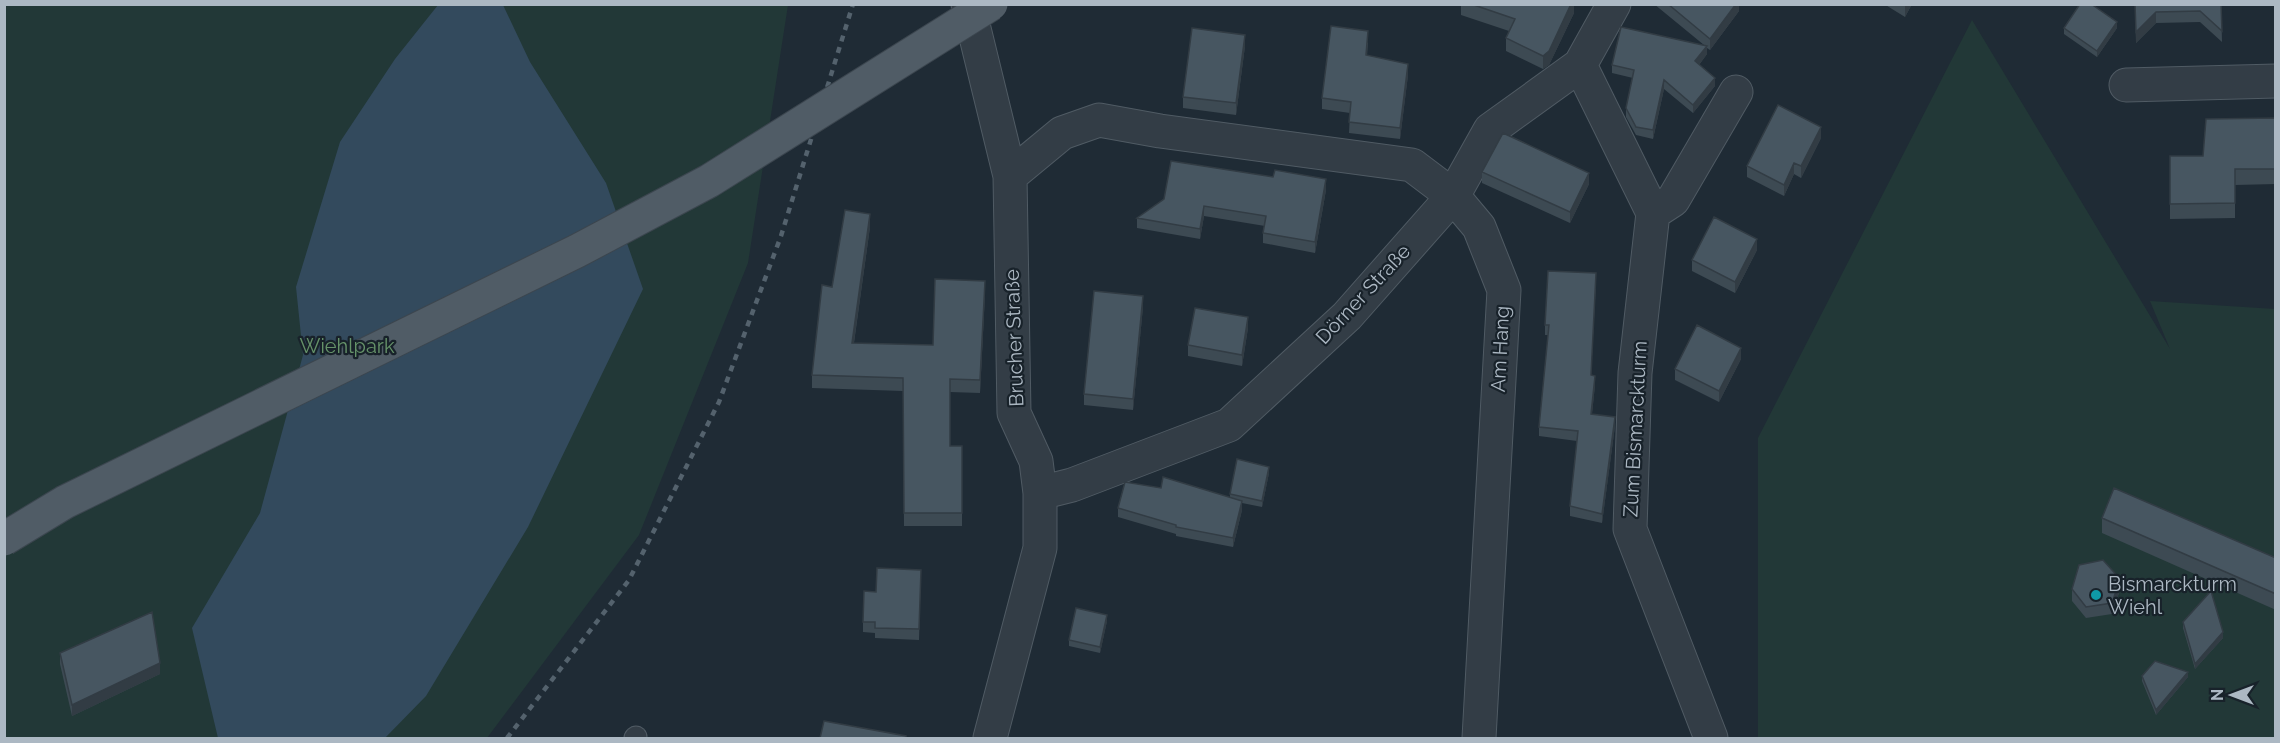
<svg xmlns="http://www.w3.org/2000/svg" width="2280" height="743" font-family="Raleway,sans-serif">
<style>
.green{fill:#223837}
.water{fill:#334a5d}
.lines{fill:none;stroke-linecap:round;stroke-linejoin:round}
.lane-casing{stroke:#505b64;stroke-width:23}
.street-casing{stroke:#505b64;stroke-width:35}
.lane{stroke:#333d46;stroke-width:21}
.street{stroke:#333d46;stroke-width:33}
.rail{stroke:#54626d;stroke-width:4.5;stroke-dasharray:6 6;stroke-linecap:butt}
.primary-bridge-casing{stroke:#3c464f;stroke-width:35;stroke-linecap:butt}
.primary-bridge{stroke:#505c66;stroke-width:33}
.wall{fill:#3d4a53}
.shaded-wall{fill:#323c44}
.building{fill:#475661;stroke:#323c44;stroke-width:1.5}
.culture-dot{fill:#0f9aa8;stroke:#18222a;stroke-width:2}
.labels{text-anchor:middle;stroke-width:4.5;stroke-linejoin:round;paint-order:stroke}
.street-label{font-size:20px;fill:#acb8c3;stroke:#18222a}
.park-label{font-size:20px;fill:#659269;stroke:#18222a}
.poi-label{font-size:20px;fill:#acb8c3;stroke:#18222a;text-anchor:start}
</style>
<rect width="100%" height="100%" fill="#1f2b35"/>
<path class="green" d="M4 5H788L748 263 639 535 487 738H5Z
M1972 20 2170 349 2150 301 2275 309V738H1758V438Z"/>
<path class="water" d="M438 5H503L530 62 606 183 643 289 528 527 426 696 385 738H218L192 628 260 513 303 355 296 287 340 142 395 59Z"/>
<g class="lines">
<defs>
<path id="lane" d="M635 738 636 737"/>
<path id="street" d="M968 4 1010 176 1014 413 1036 461 1040 493V548L990 738
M1580 65 1653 213 1635 373 1630 529 1711 738
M2126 85 2276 81
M1010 176 1062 133 1099 120 1160 131 1412 165 1453 196 1479 227 1504 290 1479 738
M1653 213 1673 200 1736 92
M1040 493 1072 485 1229 425 1347 316 1453 196 1490 130 1580 65 1614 4"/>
</defs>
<use href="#lane" class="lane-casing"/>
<use href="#street" class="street-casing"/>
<use href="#lane" class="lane"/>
<use href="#street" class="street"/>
<path class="rail" d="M507 738 629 580 719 402 781 236 853 4"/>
<defs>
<path id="primary-bridge" d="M4 539 65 502 577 251 709 181 991 4"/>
</defs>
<use href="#primary-bridge" class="primary-bridge-casing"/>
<use href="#primary-bridge" class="primary-bridge"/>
</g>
<path class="wall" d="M1461 4H1574V13L1549 65 1543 69 1506 51V38L1509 31 1461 15Z
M1654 4H1739V11L1710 50 1707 48V54L1699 65 1715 86 1693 113 1664 89 1653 139 1636 135 1626 117V108L1633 78 1612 73V65L1704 45Z
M1884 4H1912L1905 17Z
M2135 4H2221L2222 42 2200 22 2156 23 2136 43Z
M2064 28H2117L2097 57 2064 34Z
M1368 42 1367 56 1408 75 1400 139 1349 133 1350 113 1322 109V98Z
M1245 46 1236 115 1183 108V97Z
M2276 118V184L2235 185V218L2170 219V156H2203Z
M1821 138 1801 178 1794 174 1784 196 1747 177V166Z
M1482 172 1589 184 1570 223 1482 183Z
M1326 190 1315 253 1263 243V233L1265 226 1204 216 1200 239 1137 228V218L1164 199Z
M870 227 854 343 933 345 985 293 980 393 950 392V446H962V526H904L903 391 812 388V375L832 287Z
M1757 250 1735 293 1692 271V260Z
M1596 283 1591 375 1595 385 1592 414 1615 426 1602 523 1570 516V506L1577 441 1539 436V427L1548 335H1545V325Z
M1143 307 1133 410 1084 405V394Z
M1248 328 1242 366 1188 356V345Z
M1741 359 1719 402 1675 380V369Z
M1269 473 1262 507 1242 503V510L1233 547 1176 536V534L1118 517V508L1230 497V494Z
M2102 518 2276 558V610L2102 533Z
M921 570 919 640 875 638V633L863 632V622L876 592Z
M2072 589 2120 590 2112 614 2086 618 2072 601Z
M1107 621 1100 653 1069 646V640Z
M2183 622 2223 638 2195 669 2183 628Z
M60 653 160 674 72 716 60 664Z
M2142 676 2188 677 2156 715 2142 681Z"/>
<path class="shaded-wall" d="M1571 4H1574V13L1549 65 1543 69V56Z
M1736 4H1739V11L1710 50V39Z
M1906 4H1912L1905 17V6Z
M2156 12V23L2136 43V32Z
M2117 22V28L2097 57V51Z
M1245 35V46L1236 115V103Z
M1707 46V54L1695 70V61Z
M1408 64V75L1400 139V128Z
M1715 78V86L1693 113V105Z
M1664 80V89L1653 139V130Z
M1821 127V138L1801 178V166Z
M1794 163V174L1784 196V185Z
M1589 173V184L1570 223V212Z
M1326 179V190L1315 253V242Z
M1204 206V216L1200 239V229Z
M870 214V227L852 356V343Z
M1757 239V250L1735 293V282Z
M985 281V293L980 393V380Z
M1143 296V307L1133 410V399Z
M1248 317V328L1242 366V355Z
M1741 348V359L1719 402V391Z
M1595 376V385L1591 423V414Z
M1615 417V426L1602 523V514Z
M1269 467V473L1262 507V501Z
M1242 501V510L1233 547V538Z
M2120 579V590L2112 614V603Z
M1107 615V621L1100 653V647Z
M2223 632V638L2195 669V664Z
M160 663V674L72 716V705Z
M2188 672V677L2156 715V710Z"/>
<path class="building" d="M1471 4H1571L1549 51 1543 56 1506 38 1515 19Z
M1668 4H1736L1710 39Z
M2080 4H2091L2117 22 2097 51 2064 28Z
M2135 4H2221L2222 31 2200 11 2156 12 2136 32Z
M1331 26 1368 31 1366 55 1408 64 1400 128 1349 122 1351 102 1322 98Z
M1621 27 1707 46 1695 61 1715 78 1693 105 1664 80 1653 130 1636 127 1626 108 1634 70 1612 65Z
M1192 28 1245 35 1236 103 1183 97Z
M1778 105 1821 127 1801 166 1794 163 1784 185 1747 166Z
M2276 118V169H2235V203L2170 204V156H2203L2206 119Z
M1503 133 1589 173 1570 212 1482 172Z
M1171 161 1273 177 1275 170 1326 179 1315 242 1263 233 1266 216 1204 206 1200 229 1137 218 1164 199Z
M845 210 870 214 852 343 933 345 935 279 985 281 980 380 950 379V446H962V513H904L903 378 812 375 822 285 832 287Z
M1714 217 1757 239 1735 282 1692 260Z
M1548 271 1596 273 1591 375 1595 376 1591 414 1615 417 1602 514 1570 506 1578 431 1539 427 1549 325H1545Z
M1094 291 1143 296 1133 399 1084 394Z
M1195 308 1248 317 1242 355 1188 345Z
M1697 325 1741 348 1719 391 1675 369Z
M1237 459 1269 467 1262 501 1230 494Z
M1163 477 1242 501 1233 538 1176 527V525L1118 508 1125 482 1161 488Z
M2114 488 2276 558V594L2102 518Z
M2103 560 2120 579 2112 603 2086 607 2072 589 2079 565Z
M877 568 921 570 919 629 875 628V622H863L864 591 876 592Z
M2211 591 2223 632 2195 664 2183 622Z
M1076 608 1107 615 1100 647 1069 640Z
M152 612 160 663 72 705 60 653Z
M2155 661 2188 672 2156 710 2142 676Z
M824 721 906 736V738H820Z"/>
<circle class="culture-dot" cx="2096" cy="595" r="6"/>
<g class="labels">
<g class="street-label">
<text transform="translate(1363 294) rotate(-47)" y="7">Dörner Straße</text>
<text transform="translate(1014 338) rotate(-92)" y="7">Brucher Straße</text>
<text transform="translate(1500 349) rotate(-87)" y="7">Am Hang</text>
<text transform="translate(1635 429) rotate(-87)" y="7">Zum Bismarckturm</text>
</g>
<g class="park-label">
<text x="347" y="353">Wiehlpark</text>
</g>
<g class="poi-label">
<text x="2108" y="591">Bismarckturm<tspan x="2108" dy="23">Wiehl</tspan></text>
</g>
</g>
<rect width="2280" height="743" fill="none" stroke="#acb8c3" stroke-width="12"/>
<g transform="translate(2232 695) rotate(270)" stroke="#18222a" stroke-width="4.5" paint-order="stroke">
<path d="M0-4.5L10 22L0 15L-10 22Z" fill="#acb8c3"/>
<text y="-9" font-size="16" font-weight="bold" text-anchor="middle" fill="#acb8c3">N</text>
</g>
</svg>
